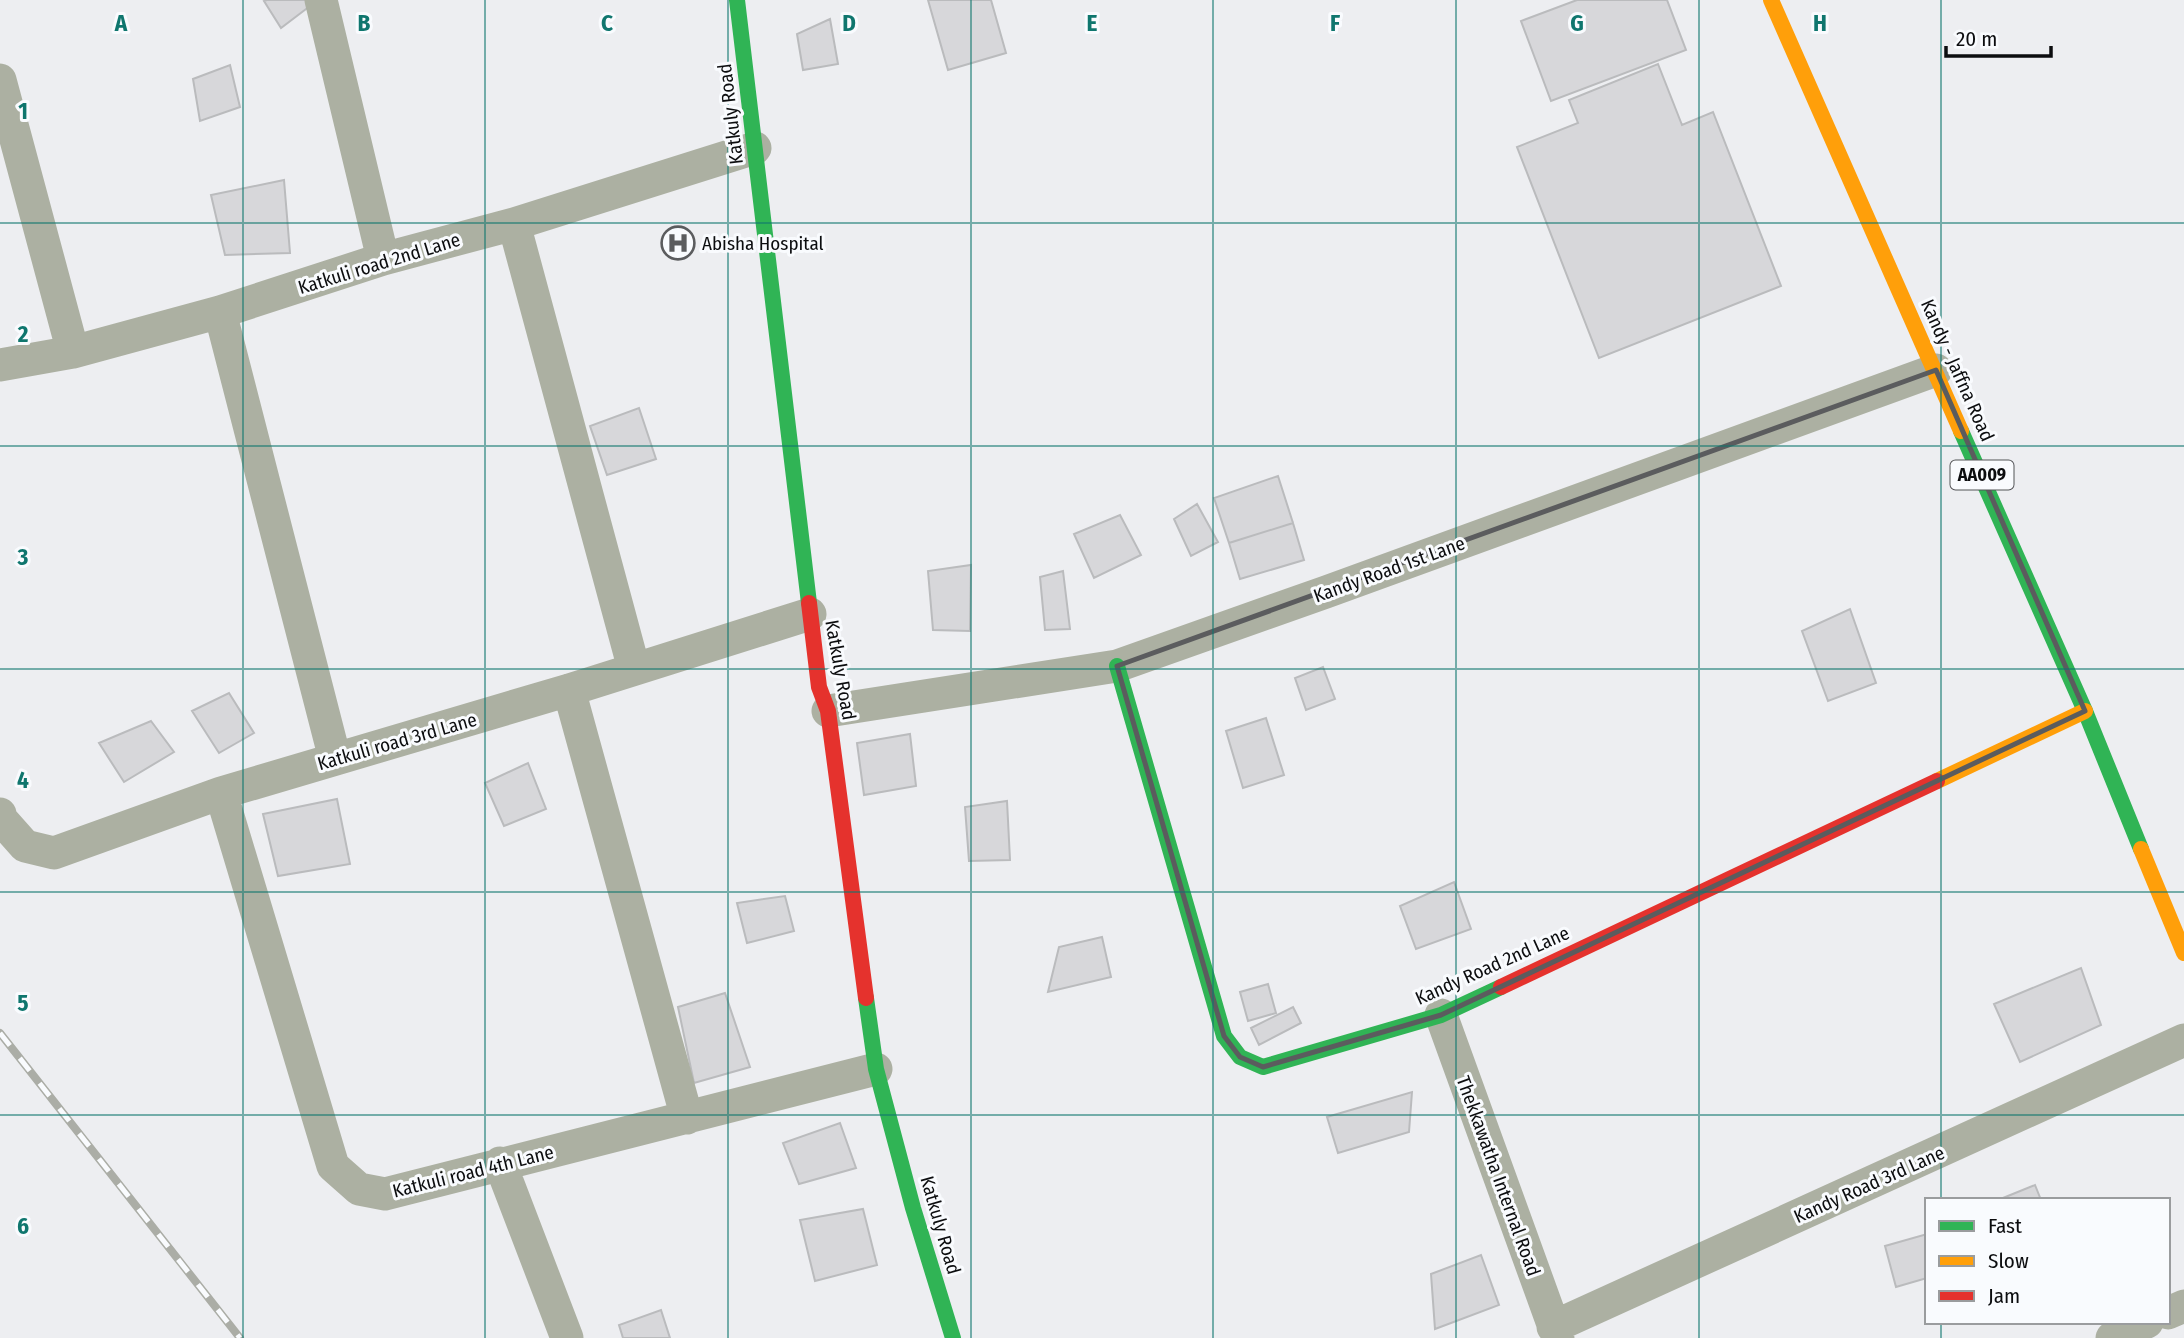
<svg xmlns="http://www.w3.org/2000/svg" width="2184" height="1338" font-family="'Fira Sans Condensed',sans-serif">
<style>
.building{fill:#d7d7da;stroke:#babbbd;stroke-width:2}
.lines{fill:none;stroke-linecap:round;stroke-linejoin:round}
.street{stroke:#acb0a2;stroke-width:33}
.fast{stroke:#30b455;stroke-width:16}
.slow{stroke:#ff9f0a;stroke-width:16}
.jam{stroke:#e5322d;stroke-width:16}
.rail-casing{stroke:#abada6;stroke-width:8}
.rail{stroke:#f9fbfe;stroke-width:5;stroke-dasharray:16;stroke-linecap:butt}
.marked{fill:none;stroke:#5b5c5e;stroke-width:5;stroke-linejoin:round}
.grid{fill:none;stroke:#0f766e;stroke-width:2;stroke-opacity:0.55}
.labels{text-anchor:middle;stroke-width:6;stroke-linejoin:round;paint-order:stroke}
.shield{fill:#f9fbfe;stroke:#535457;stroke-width:2}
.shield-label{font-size:18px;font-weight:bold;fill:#0c0d0f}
.street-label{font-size:19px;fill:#0c0d0f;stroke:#f9fbfe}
.poi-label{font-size:19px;fill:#0c0d0f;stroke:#f9fbfe;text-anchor:start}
.grid-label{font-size:23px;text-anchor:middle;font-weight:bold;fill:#0f766e;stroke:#f9fbfe;stroke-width:6;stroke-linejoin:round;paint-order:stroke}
</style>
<rect width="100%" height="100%" fill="#edeef1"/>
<path class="building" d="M267 0H307L310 6 281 28 264 1Z
M928 0H991L1006 53 948 70Z
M1577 0H1667L1686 50 1551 101 1521 21Z
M830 19 838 64 803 70 797 34Z
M1658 64 1682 125 1713 112 1781 286 1599 358 1517 147 1578 123 1569 100Z
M230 65 240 107 200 121 193 79Z
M284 180 290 253 225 255 211 195Z
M639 408 656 459 607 475 590 426Z
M1278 476 1293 523 1229 543 1214 498Z
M1197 504 1218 542 1191 556 1174 519Z
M1120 515 1141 555 1094 578 1074 534Z
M1293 523 1304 560 1240 579 1229 543Z
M971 565 970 631 933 630 928 571Z
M1063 571 1070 629 1045 630 1040 577Z
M1850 609 1876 683 1828 701 1802 631Z
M1323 667 1335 699 1306 710 1295 678Z
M229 693 254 733 219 753 192 711Z
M1266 718 1284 775 1243 788 1226 731Z
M151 721 174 752 124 782 99 743Z
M910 734 916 786 864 795 857 743Z
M528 763 546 809 504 826 485 783Z
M337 799 350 864 278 876 263 814Z
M1007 801 1010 860 969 861 965 807Z
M1454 882 1471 929 1416 949 1400 906Z
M785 896 794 931 747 943 737 903Z
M1102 937 1111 977 1048 992 1059 947Z
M2081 968 2101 1025 2020 1062 1994 1004Z
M1268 984 1276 1013 1248 1021 1240 992Z
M725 993 750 1067 694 1083 678 1007Z
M1293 1007 1301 1023 1259 1045 1251 1028Z
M1412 1092 1409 1132 1338 1153 1327 1117Z
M840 1123 856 1168 799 1184 783 1143Z
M2035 1185 2041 1200H1998Z
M863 1209 877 1265 815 1281 800 1220Z
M1927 1234V1278L1896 1287 1885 1246Z
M1481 1255 1499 1305 1435 1329 1431 1274Z
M661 1310 670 1338H623L619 1325Z"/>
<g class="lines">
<path class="street" d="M321 0 383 259
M0 80 73 352
M514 224 634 669
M220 312 335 759
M0 365 73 352 220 312 383 259 514 224 755 148
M569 690 687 1118
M828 711 1117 666 1326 592 1936 370
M221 793 333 1166 359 1189 385 1194 876 1069
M0 814 1 819 25 846 54 853 221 793 569 690 810 614
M1441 1015 1558 1338
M500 1163 567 1338
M2168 1313 2184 1306
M1553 1327 2184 1040
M2112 1338 2147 1322"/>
<path class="fast" d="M737 0 809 603
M1961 431 2085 711 2141 849
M1117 666 1224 1036 1240 1057 1263 1067 1441 1015 1501 987
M866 998 876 1069 913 1208 953 1338"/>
<path class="slow" d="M1771 0 1961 431
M1937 781 2085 711
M2141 849 2184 953"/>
<path class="jam" d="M809 603 819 687 828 711 866 998
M1501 987 1937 781"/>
<defs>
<path id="rail" d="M0 1033 240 1338"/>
</defs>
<use href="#rail" class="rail-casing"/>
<use href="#rail" class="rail"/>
</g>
<path class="marked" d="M1936 370 2085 711 1441 1015 1263 1067 1240 1057 1224 1036 1117 666Z"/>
<path class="grid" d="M243 0V1338M485 0V1338M728 0V1338M971 0V1338M1213 0V1338M1456 0V1338M1699 0V1338M1941 0V1200M0 223H2184M0 446H2184M0 669H2184M0 892H2184M0 1115H2184M1941 1322V1338"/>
<defs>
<symbol id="hospital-ring" viewBox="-11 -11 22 22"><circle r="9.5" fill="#f9fbfe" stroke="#5b5c5e" stroke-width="1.5"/><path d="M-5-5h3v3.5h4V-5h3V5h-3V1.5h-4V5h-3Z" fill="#5b5c5e"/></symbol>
</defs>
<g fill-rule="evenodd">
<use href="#hospital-ring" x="659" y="224" width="38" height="38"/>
</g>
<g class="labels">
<rect class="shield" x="1950.5" y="460.5" width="63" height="29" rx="5"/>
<g class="shield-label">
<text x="1982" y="481">AA009</text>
</g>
<g class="street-label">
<text transform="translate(730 114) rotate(-97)" y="7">Katkuly Road</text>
<text transform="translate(379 263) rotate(-17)" y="7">Katkuli road 2nd Lane</text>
<text transform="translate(1958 370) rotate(66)" y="7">Kandy - Jaffna Road</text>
<text transform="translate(1389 569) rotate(-20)" y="7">Kandy Road 1st Lane</text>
<text transform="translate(841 670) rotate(80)" y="7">Katkuly Road</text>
<text transform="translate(397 741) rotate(-16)" y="7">Katkuli road 3rd Lane</text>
<text transform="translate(1492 965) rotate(-24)" y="7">Kandy Road 2nd Lane</text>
<text transform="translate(473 1171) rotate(-14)" y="7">Katkuli road 4th Lane</text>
<text transform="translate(1499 1176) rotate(70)" y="7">Thekkawatha Internal Road</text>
<text transform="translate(1869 1184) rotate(-24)" y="7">Kandy Road 3rd Lane</text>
<text transform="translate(941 1225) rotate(74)" y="7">Katkuly Road</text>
</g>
<g class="poi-label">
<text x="702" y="250">Abisha Hospital</text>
</g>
</g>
<g class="grid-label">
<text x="121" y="31">A</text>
<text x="364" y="31">B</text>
<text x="607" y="31">C</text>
<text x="849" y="31">D</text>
<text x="1092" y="31">E</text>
<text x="1335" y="31">F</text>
<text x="1577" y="31">G</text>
<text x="1820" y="31">H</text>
<text x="23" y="119">1</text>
<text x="23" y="342">2</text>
<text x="23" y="565">3</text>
<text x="23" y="788">4</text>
<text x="23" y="1011">5</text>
<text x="23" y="1234">6</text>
</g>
<rect x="1925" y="1198" width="245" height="126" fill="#f9fbfe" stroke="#9a9c9e" stroke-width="2"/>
<rect x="1939" y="1221" width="35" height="10" fill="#30b455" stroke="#9a9c9e" stroke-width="2"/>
<text x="1988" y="1233" font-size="21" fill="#0c0d0f">Fast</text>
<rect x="1939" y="1256" width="35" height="10" fill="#ff9f0a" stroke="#9a9c9e" stroke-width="2"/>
<text x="1988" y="1268" font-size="21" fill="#0c0d0f">Slow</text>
<rect x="1939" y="1291" width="35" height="10" fill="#e5322d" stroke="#9a9c9e" stroke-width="2"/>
<text x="1988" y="1303" font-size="21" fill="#0c0d0f">Jam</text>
<path d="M1946 46v10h105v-10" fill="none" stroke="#0c0d0f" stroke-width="3.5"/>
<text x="1956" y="46" font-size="21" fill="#0c0d0f" stroke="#f9fbfe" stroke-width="5" paint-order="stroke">20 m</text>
</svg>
